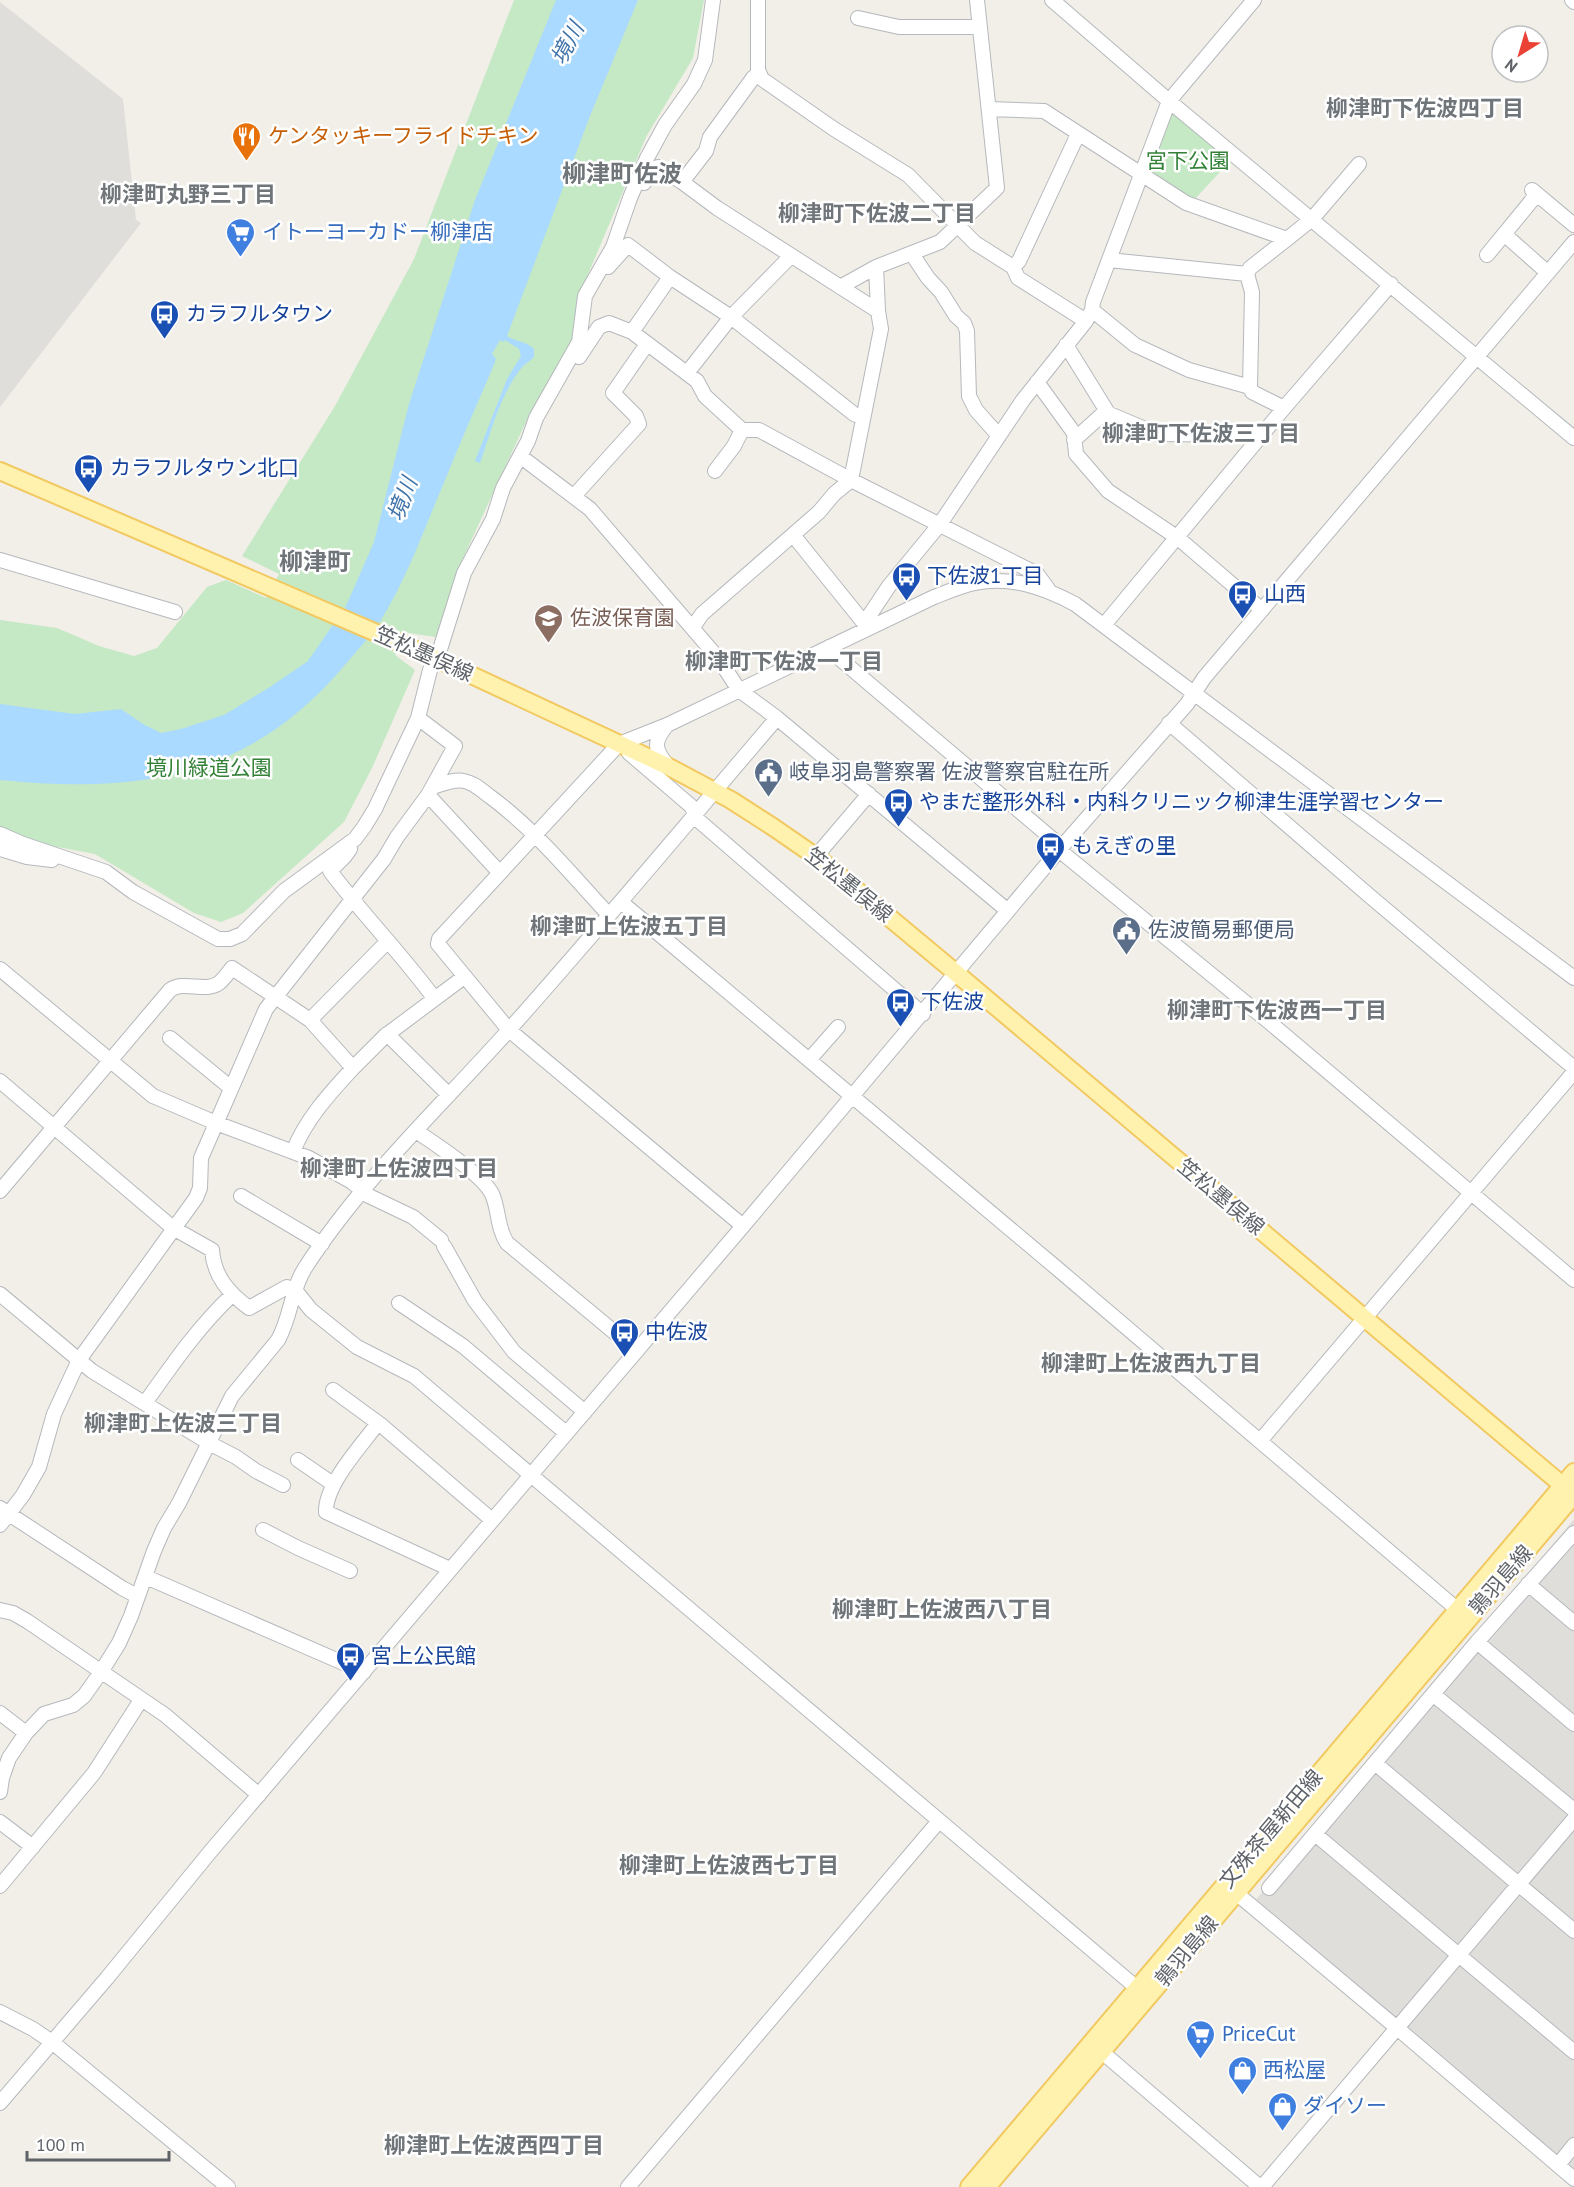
<svg xmlns="http://www.w3.org/2000/svg" width="1574" height="2187" font-family="'PT Sans','Noto Sans JP',sans-serif">
<style>
.industrial{fill:#e0deda}
.green{fill:#c5e8c5}
.water{fill:#aadaff}
.lines{fill:none;stroke-linecap:round;stroke-linejoin:round}
.minor-casing{stroke:#b5b8bc;stroke-width:16}
.major-casing{stroke:#f2c960;stroke-width:20}
.minor{stroke:#fff;stroke-width:14}
.major{stroke:#fff2af;stroke-width:16}
.labels{text-anchor:middle;stroke-width:5;stroke-linejoin:round;paint-order:stroke}
.food-label{font-size:21px;fill:#c56008;stroke:#fff;text-anchor:start}
.park-label{font-size:21px;fill:#348238;stroke:#fff}
.shop-label{font-size:21px;fill:#366cbe;stroke:#fff;text-anchor:start}
.transit-label{font-size:21px;fill:#164399;stroke:#fff;text-anchor:start}
.education-label{font-size:21px;fill:#785e54;stroke:#fff;text-anchor:start}
.street-label{font-size:21px;fill:#5f6368;stroke:#fff}
.service-label{font-size:21px;fill:#4e5e75;stroke:#fff;text-anchor:start}
.water-label{font-size:22px;font-style:italic;fill:#4174aa;stroke:#fff}
.neighbourhood-label{font-size:22px;font-weight:bold;fill:#70757a;stroke:#fff}
.quarter-label{font-size:24px;font-weight:bold;fill:#70757a;stroke:#fff}
</style>
<rect width="100%" height="100%" fill="#f1efe8"/>
<path class="industrial" d="M0 2 123 99 136 220 141 223 0 407Z
M1574 1519V2173L1254 1902Z"/>
<path class="green" d="M514 0H704L693 58 646 137 581 291 572 347 531 411 457 571 436 637 408 633 395 655 415 670 372 768 344 822 243 913 221 922 194 913 95 854 52 846 0 830V620L57 628 99 646 134 656 157 648 207 587 226 580 266 598 279 574 242 556 335 406 414 259Z
M1172 109 1232 159 1194 200 1152 172Z"/>
<path class="water" d="M556 0H638L590 116 507 336C516 342 527 341 534 349V357C530 361 526 363 523 366 501 392 491 431 480 463L475 461 507 379 521 356 519 349 505 340 504 342 500 340 492 354 496 359 493 367C477 405 460 442 445 480 425 527 408 576 381 620 371 637 356 651 344 666 249 778 140 794 0 780V704L75 714 121 709 143 724 161 733 181 729 224 715 270 687 308 661 346 606 374 542 409 404 475 200Z"/>
<g class="lines">
<defs>
<path id="minor" d="M758 0V70L762 79 834 129 908 175 975 243 1013 267 1018 278 1086 321
M1052 0 1169 101 1574 438
M1572 0 1574 2
M858 18 899 27H980
M989 109 1044 111 1186 203 1287 239 1312 219 1359 164
M682 182 706 151 710 137 753 78 759 73
M644 183 653 169 658 167 682 182 717 208 878 311
M1532 190 1574 225
M1504 234 1548 273
M912 254 928 278 941 292 956 316 964 323 967 331 969 396 976 410 999 436
M1487 255 1537 194
M1109 260 1247 274
M608 267 628 245 670 277 731 317 854 414 863 418
M876 267 940 242 997 188 977 0
M1013 267 1019 261 1078 134
M1092 310 1135 345 1189 370 1250 387
M632 332 670 277
M1066 345 1108 413
M579 357 599 327 609 323 632 332 697 381 705 396 742 430H759L851 480 1037 574 1048 589
M687 373 731 317 787 260 790 255
M1037 382 1074 433 1076 454 1108 491 1178 538 1262 610
M1284 408 1252 392 1250 387 1252 292 1247 274 1250 268 1287 239
M1074 440 1105 412 1157 434 1262 435
M520 456 590 509 718 658 739 690 777 718 1008 911
M715 471 734 446 742 430
M574 496 639 424 636 416 613 393 647 344
M793 535 868 628
M0 560 175 612
M865 622 889 586 940 524 1023 400 1086 321 1092 310 1093 302 1169 101 1254 0
M1104 625 1284 408 1391 284
M693 627 702 614 819 512 834 494 851 480 881 329 878 311 876 267 840 287
M829 647 833 653 1056 842 1059 850 1268 1021 1574 1280
M1169 723 1372 898 1574 1068
M667 725C653 742 654 749 668 766
M629 753 691 806 698 820 923 1014
M433 787C442 784 454 779 464 781 475 783 483 792 492 798 536 831 572 875 609 915
M428 795 500 873
M0 834 23 844 106 872 133 892 218 939H230L242 934 284 891 355 839 364 827 375 809 418 718 430 670 437 659 464 573 493 519 503 488 528 441 536 418 579 342 585 296 613 247 630 198 647 158 665 125 694 84 705 60 713 0
M0 849 27 857 52 860
M350 849 345 856 330 871C363 915 401 953 434 998
M818 858 823 848 869 794
M621 902 1059 1270 1458 1610
M0 969 153 1096 216 1123 309 1158 352 1182 369 1196 413 1217 441 1240
M310 1020 387 942
M387 1034 449 1095
M170 1038 231 1088
M809 1060 838 1027
M353 1068 385 1036 464 977
M0 1081 173 1228 212 1250C214 1277 229 1293 249 1308L287 1287 295 1290 311 1310 357 1347 414 1376 1137 1988
M416 1131C435 1144 482 1174 492 1194 499 1209 497 1228 507 1243L637 1351
M0 1191 170 990C184 980 205 993 219 983 224 979 228 973 232 968L310 1020 353 1068C330 1093 305 1120 293 1152
M241 1196 322 1244
M743 1226 509 1030 438 944 439 939 619 744 667 725 934 597C947 592 961 586 975 583 1011 576 1043 587 1075 604L1574 978
M444 1246 475 1301 514 1352 585 1412
M0 1294 92 1371 209 1443 236 1457 256 1471 283 1485
M399 1303 463 1346 566 1433
M333 1390 381 1425 492 1520
M145 1403C172 1365 198 1327 232 1295
M378 1423C362 1445 325 1484 326 1512L450 1569
M1260 1441 1574 1072
M298 1460 333 1484
M0 1508 122 1588 137 1596
M0 1525 23 1495 39 1467 54 1414 79 1360 196 1198 200 1188 201 1158 266 1009 384 859 397 837 428 795 455 746 418 718
M263 1530 298 1548 350 1571
M146 1577 364 1672
M1528 1584 1574 1623
M0 1610 13 1613 27 1621 165 1715 259 1795
M1477 1642 1574 1724
M1434 1695 1574 1810
M0 1713 26 1733
M1376 1764 1574 1931
M0 1792 2 1778 9 1758 26 1733 44 1714 73 1705 84 1696 101 1672 119 1643 131 1616 154 1551 164 1528 179 1503 232 1396 278 1340C291 1317 291 1290 305 1268 361 1181 439 1108 508 1031 600 928 688 822 777 718
M1574 1819 1397 2028 1574 2179
M0 1822 33 1847
M1315 1834 1574 2052
M0 1886 94 1773 141 1700
M1229 1887 1397 2028 1262 2187
M1269 1888 1477 1642 1574 1533
M0 2012 33 2029 52 2042 228 2187
M1102 2052 1260 2187
M0 2103 107 1978 210 1852 743 1226 1059 850 1187 704 1204 678 1574 242
M1558 2165 1574 2145
M628 2187 939 1821"/>
<path id="major" d="M0 471 437 659 669 767 731 800 773 827 818 858 956 973 1574 1495
M969 2187 1574 1472
M987 2187 1574 1495"/>
</defs>
<use href="#minor" class="minor-casing"/>
<use href="#major" class="major-casing"/>
<use href="#minor" class="minor"/>
<use href="#major" class="major"/>
</g>
<defs>
<symbol id="restaurant-pin" viewBox="-11 -11 22 30"><path d="M0 17L-7.5 6A9.5 9.5 0 1 1 7.5 6Z" fill="#e8710a" stroke="#fff"/><path d="M-5-6h1v4h1v-4h1v4h1v-4h1v5L-1.5 .5V6h-2V.5L-5-1ZM5-6V6H3V1.5H1.5Q1.5-4 5-6Z" fill="#fff"/></symbol>
<symbol id="supermarket-pin" viewBox="-11 -11 22 30"><path d="M0 17L-7.5 6A9.5 9.5 0 1 1 7.5 6Z" fill="#3f7fe0" stroke="#fff"/><path d="M-6-5.5h2.5l.6 2H6L4.5 2H-2.5L-4.4-4H-6ZM-1.5 3.2a1.3 1.3 0 1 0 .1 0ZM3 3.2a1.3 1.3 0 1 0 .1 0Z" fill="#fff"/></symbol>
<symbol id="bus-pin" viewBox="-11 -11 22 30"><path d="M0 17L-7.5 6A9.5 9.5 0 1 1 7.5 6Z" fill="#1a4fb4" stroke="#fff"/><path d="M-5-6H5V4H4V6H2V4H-2V6H-4V4H-5ZM-3.5-4V0h7V-4ZM-3.5 1.2v1.5H-2V1.2ZM2 1.2v1.5H3.5V1.2Z" fill="#fff"/></symbol>
<symbol id="school-pin" viewBox="-11 -11 22 30"><path d="M0 17L-7.5 6A9.5 9.5 0 1 1 7.5 6Z" fill="#8d6e63" stroke="#fff"/><path d="M0-5L7-2L0 1L-7-2ZM-4 1L0 2.5L4 1V4Q0 6-4 4Z" fill="#fff"/></symbol>
<symbol id="civic-pin" viewBox="-11 -11 22 30"><path d="M0 17L-7.5 6A9.5 9.5 0 1 1 7.5 6Z" fill="#5c6f8a" stroke="#fff"/><path d="M-.6-6.5H3V-4.5H.6V-3L4-1V1h2V6H-6V1h2V-1L-.6-3ZM-1.2 2.5V6h2.4V2.5Z" fill="#fff"/></symbol>
<symbol id="shop-pin" viewBox="-11 -11 22 30"><path d="M0 17L-7.5 6A9.5 9.5 0 1 1 7.5 6Z" fill="#3f7fe0" stroke="#fff"/><path d="M-5-2.5h2.3a2.7 3.5 0 0 1 5.4 0H5L5.5 6h-11ZM-1.5-2.5h3a1.5 2.3 0 0 0-3 0Z" fill="#fff"/></symbol>
</defs>
<g fill-rule="evenodd">
<use href="#restaurant-pin" x="230" y="120" width="33" height="45"/>
<use href="#supermarket-pin" x="224" y="216" width="33" height="45"/>
<use href="#bus-pin" x="148" y="298" width="33" height="45"/>
<use href="#bus-pin" x="72" y="452" width="33" height="45"/>
<use href="#bus-pin" x="890" y="560" width="33" height="45"/>
<use href="#bus-pin" x="1226" y="578" width="33" height="45"/>
<use href="#school-pin" x="532" y="602" width="33" height="45"/>
<use href="#civic-pin" x="752" y="756" width="33" height="45"/>
<use href="#bus-pin" x="882" y="786" width="33" height="45"/>
<use href="#bus-pin" x="1034" y="830" width="33" height="45"/>
<use href="#civic-pin" x="1110" y="914" width="33" height="45"/>
<use href="#bus-pin" x="884" y="986" width="33" height="45"/>
<use href="#bus-pin" x="608" y="1316" width="33" height="45"/>
<use href="#bus-pin" x="334" y="1640" width="33" height="45"/>
<use href="#supermarket-pin" x="1184" y="2018" width="33" height="45"/>
<use href="#shop-pin" x="1226" y="2054" width="33" height="45"/>
<use href="#shop-pin" x="1266" y="2090" width="33" height="45"/>
</g>
<g class="labels">
<g class="food-label">
<text x="268" y="143">ケンタッキーフライドチキン</text>
</g>
<g class="park-label">
<text x="1188" y="168">宮下公園</text>
<text x="209" y="775">境川緑道公園</text>
</g>
<g class="shop-label">
<text x="262" y="239">イトーヨーカドー柳津店</text>
<text x="1222" y="2041">PriceCut</text>
<text x="1263" y="2077">西松屋</text>
<text x="1303" y="2113">ダイソー</text>
</g>
<g class="transit-label">
<text x="186" y="321">カラフルタウン</text>
<text x="110" y="475">カラフルタウン北口</text>
<text x="927" y="583">下佐波1丁目</text>
<text x="1264" y="601">山西</text>
<text x="919" y="809">やまだ整形外科・内科クリニック柳津生涯学習センター</text>
<text x="1072" y="853">もえぎの里</text>
<text x="921" y="1009">下佐波</text>
<text x="645" y="1339">中佐波</text>
<text x="371" y="1663">宮上公民館</text>
</g>
<g class="education-label">
<text x="570" y="625">佐波保育園</text>
</g>
<g class="street-label">
<text transform="translate(424 654) rotate(24)" y="7">笠松墨俣線</text>
<text transform="translate(849 885) rotate(39)" y="7">笠松墨俣線</text>
<text transform="translate(1221 1197) rotate(40)" y="7">笠松墨俣線</text>
<text transform="translate(1501 1580) rotate(-49)" y="7">鶉羽島線</text>
<text transform="translate(1271 1829) rotate(-50)" y="7">文殊茶屋新田線</text>
<text transform="translate(1187 1951) rotate(-50)" y="7">鶉羽島線</text>
</g>
<g class="service-label">
<text x="789" y="779">岐阜羽島警察署 佐波警察官駐在所</text>
<text x="1148" y="937">佐波簡易郵便局</text>
</g>
<g class="water-label">
<text transform="translate(567 43) rotate(-62)" y="8">境川</text>
<text transform="translate(402 499) rotate(-69)" y="8">境川</text>
</g>
<g class="neighbourhood-label">
<text x="1425" y="116">柳津町下佐波四丁目</text>
<text x="188" y="202">柳津町丸野三丁目</text>
<text x="877" y="221">柳津町下佐波二丁目</text>
<text x="1201" y="441">柳津町下佐波三丁目</text>
<text x="784" y="669">柳津町下佐波一丁目</text>
<text x="629" y="934">柳津町上佐波五丁目</text>
<text x="1277" y="1018">柳津町下佐波西一丁目</text>
<text x="399" y="1176">柳津町上佐波四丁目</text>
<text x="1151" y="1371">柳津町上佐波西九丁目</text>
<text x="183" y="1431">柳津町上佐波三丁目</text>
<text x="942" y="1617">柳津町上佐波西八丁目</text>
<text x="729" y="1873">柳津町上佐波西七丁目</text>
<text x="494" y="2153">柳津町上佐波西四丁目</text>
</g>
<g class="quarter-label">
<text x="622" y="182">柳津町佐波</text>
<text x="315" y="570">柳津町</text>
</g>
</g>
<g transform="translate(1520 54) rotate(217)"><circle r="28" fill="#ffffff" stroke="#bfc1c3" stroke-width="1.5"/>
<path d="M0-4.5L10 22L0 15L-10 22Z" fill="#ea4335"/>
<text y="-9" font-size="16" font-weight="bold" text-anchor="middle" fill="#5f6368">N</text>
</g>
<path d="M27 2151v9h142v-9" fill="none" stroke="#5f6368" stroke-width="3"/>
<text x="36" y="2151" font-size="18" fill="#5f6368" stroke="#ffffff" stroke-width="4.5" paint-order="stroke">100 m</text>
</svg>
